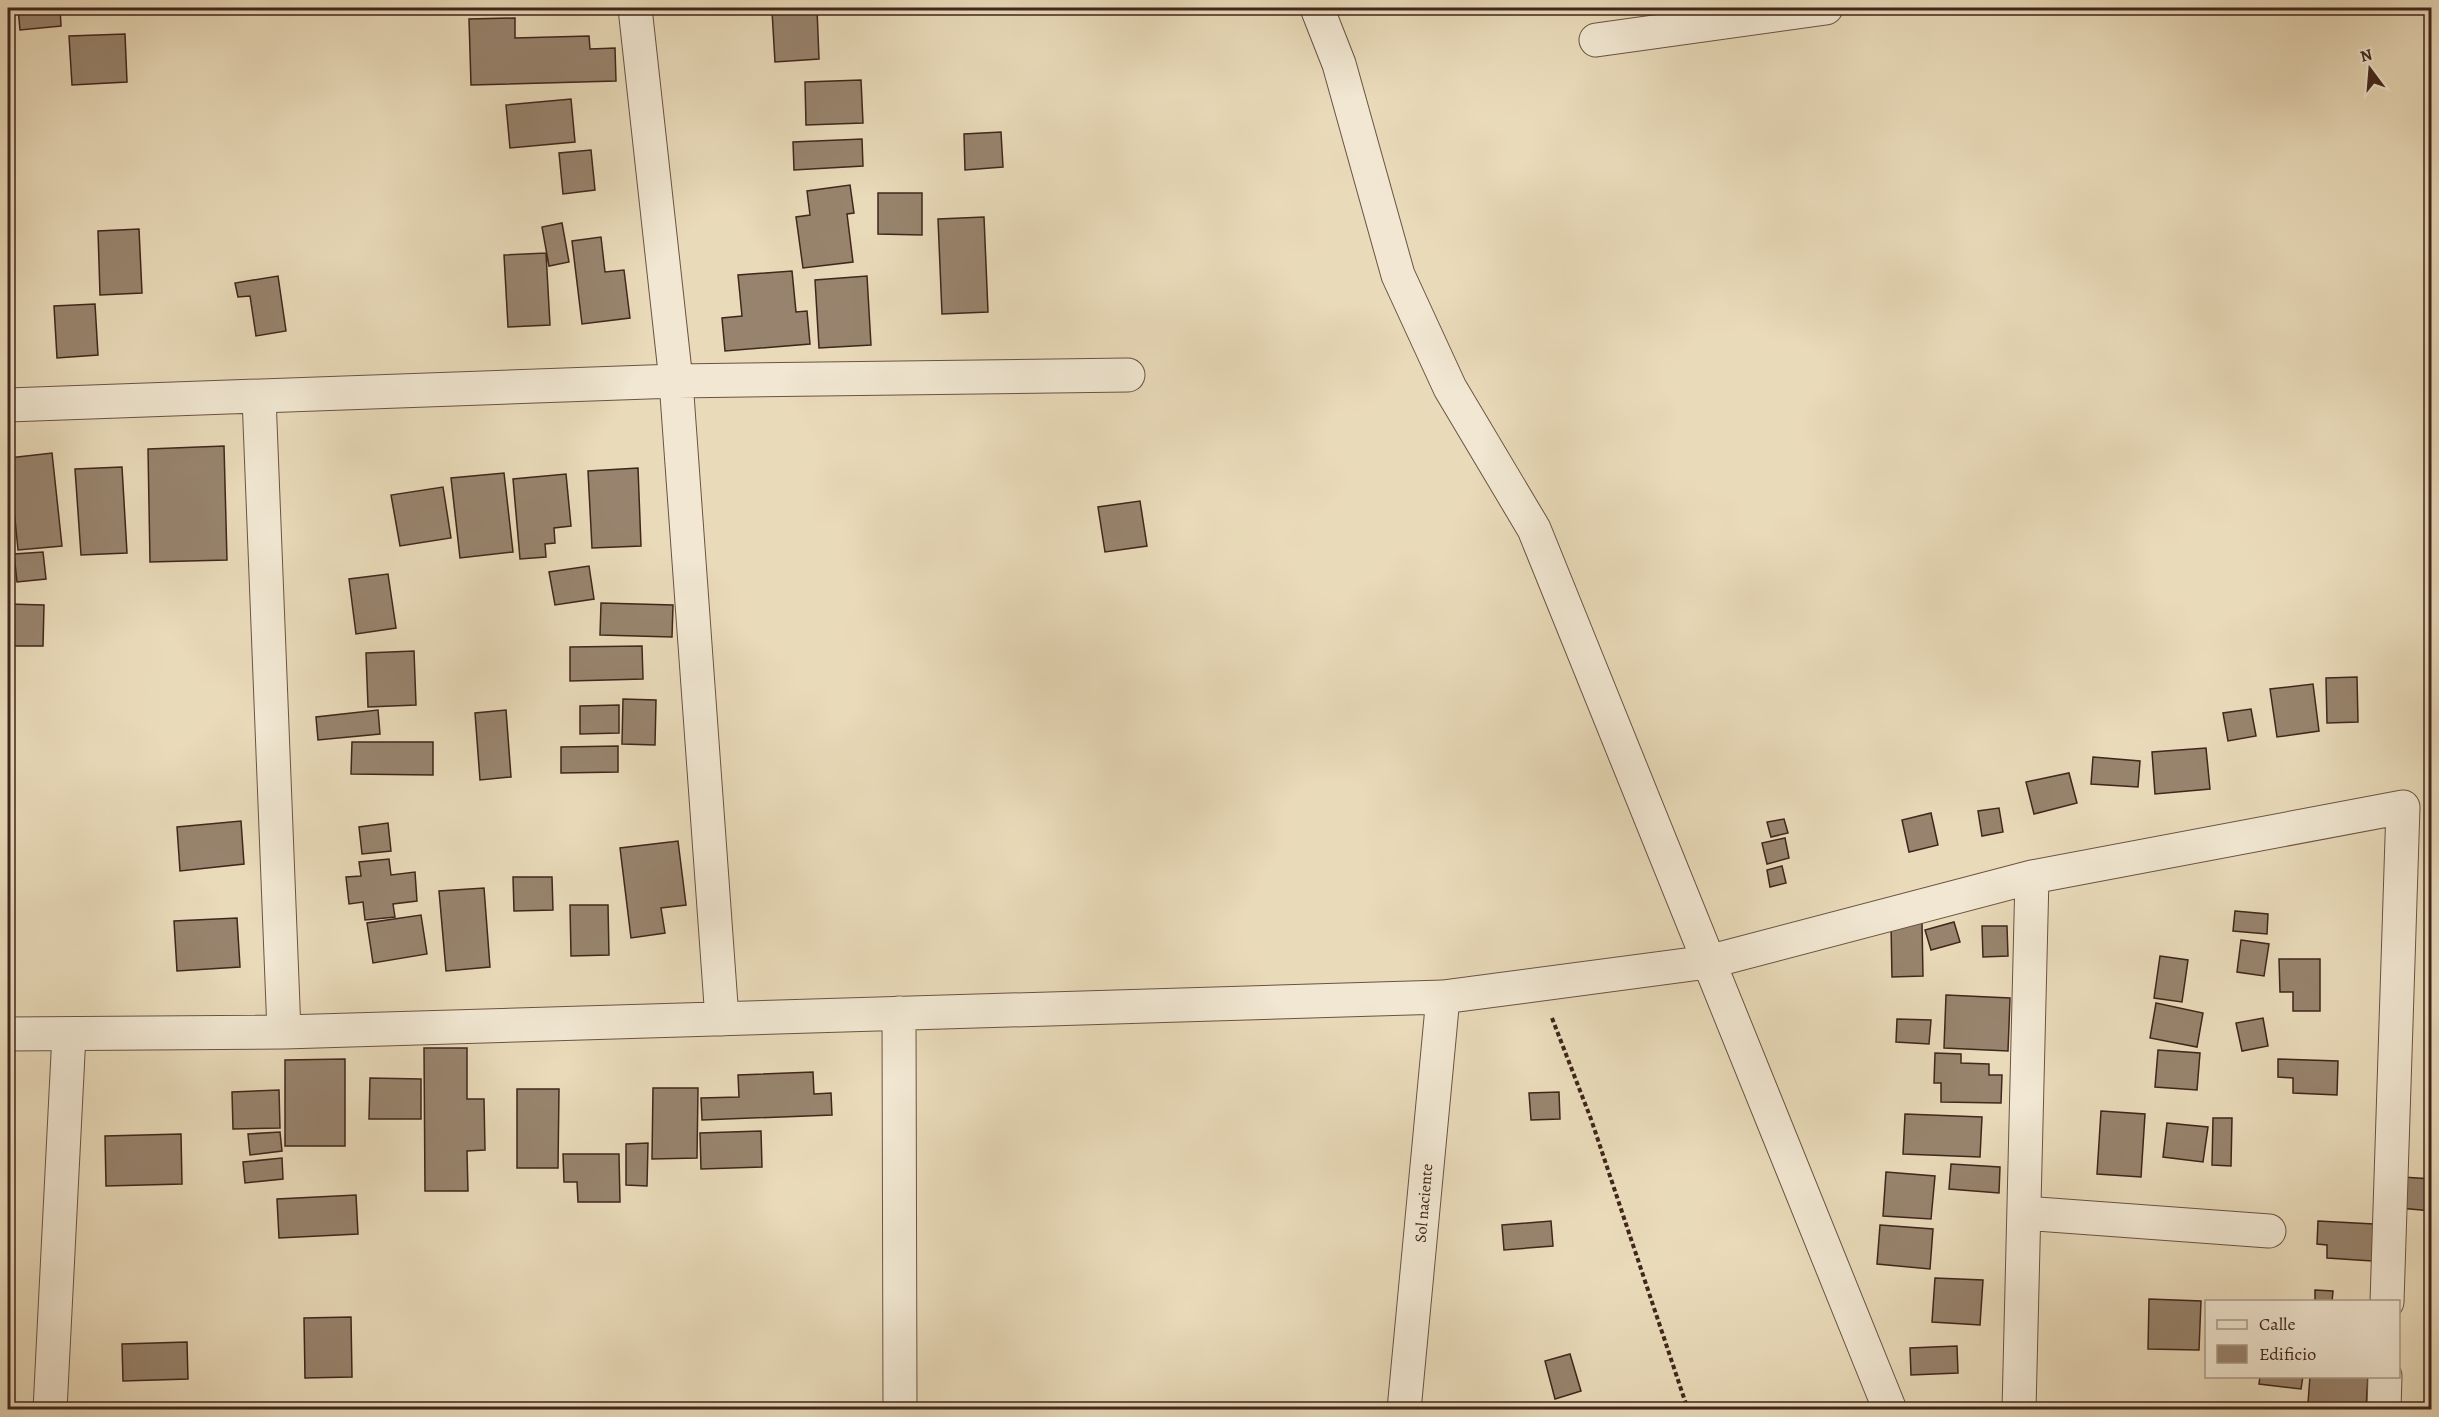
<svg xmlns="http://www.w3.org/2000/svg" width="2439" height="1417" font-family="Alegreya,serif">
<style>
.building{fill:#98846e;stroke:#40261c;stroke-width:1.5}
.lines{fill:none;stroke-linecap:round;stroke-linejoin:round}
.minor-casing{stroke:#6a5343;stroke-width:35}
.path{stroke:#40261c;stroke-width:4;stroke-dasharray:4.5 3;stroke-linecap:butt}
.minor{stroke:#f1e7d2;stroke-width:33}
.labels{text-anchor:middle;stroke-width:4.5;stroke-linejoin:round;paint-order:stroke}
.street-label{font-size:16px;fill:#40261c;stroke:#f1e7d2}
</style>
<rect width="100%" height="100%" fill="#e9dab9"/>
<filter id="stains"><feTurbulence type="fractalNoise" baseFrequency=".00333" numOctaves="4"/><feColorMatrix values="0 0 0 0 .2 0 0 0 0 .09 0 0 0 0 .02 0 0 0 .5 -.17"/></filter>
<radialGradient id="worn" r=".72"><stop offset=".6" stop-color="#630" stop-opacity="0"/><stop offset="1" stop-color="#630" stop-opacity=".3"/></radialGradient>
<path class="building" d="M18 8H60L61 26 20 30Z
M548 8H621L549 14Z
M817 9 819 59 775 62 772 11Z
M515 18V38L589 36 590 49 615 48 616 81 471 85 469 19Z
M125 34 127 82 72 85 69 36Z
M861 80 863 123 806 125 805 82Z
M571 99 575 142 510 148 506 105Z
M1001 132 1003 167 965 170 964 134Z
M862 139 863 166 794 170 793 142Z
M591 150 595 190 563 194 559 153Z
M850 185 854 213 847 214 853 262 803 268 796 217 810 215 807 191Z
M878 193H922V235L878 234Z
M984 217 988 312 942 314 938 219Z
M562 223 569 262 549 266 542 227Z
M139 229 142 293 100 295 98 231Z
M601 237 605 272 624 270 630 318 582 324 572 241Z
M546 253 550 325 508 327 504 255Z
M792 271 796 312 807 311 810 344 725 351 722 318 742 316 738 275Z
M278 276 286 331 256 336 250 296 238 297 235 283Z
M867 276 871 345 819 348 815 280Z
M95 304 98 355 57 358 54 306Z
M224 446 227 560 150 562 148 449Z
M52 453 62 546 18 550 9 458Z
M122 467 127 553 81 555 75 469Z
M638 468 641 546 592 548 588 471Z
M504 473 513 552 460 558 451 478Z
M566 474 571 526 554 528 555 543 545 544 546 557 520 559 513 479Z
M443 487 451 538 400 546 391 495Z
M1140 501 1147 546 1105 552 1098 507Z
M43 552 46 579 17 582 14 554Z
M589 566 594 599 555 605 549 572Z
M388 574 396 628 356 634 349 579Z
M601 603 673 605 672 637 600 635Z
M8 604 44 605 43 646H8Z
M642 646 643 679 570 681V647Z
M414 651 416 705 368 707 366 653Z
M2357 677 2358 722 2327 723 2326 678Z
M2313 684 2319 731 2277 737 2270 689Z
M623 699 656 700 655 745 622 744Z
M619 705V733L580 734V706Z
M2251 709 2256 736 2228 741 2223 713Z
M378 710 380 734 318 740 316 717Z
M506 710 511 777 480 780 475 713Z
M352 742H433V775L351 774Z
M618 746V772L561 773V747Z
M2206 748 2210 789 2155 794 2152 752Z
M2093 757 2140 761 2138 787 2091 784Z
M2069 773 2077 803 2034 814 2026 782Z
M1999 808 2003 832 1982 836 1978 811Z
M1931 813 1938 845 1909 852 1902 820Z
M1784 819 1788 833 1771 837 1767 822Z
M241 821 244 864 180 871 177 827Z
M388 823 391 851 362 854 359 827Z
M1785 838 1789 858 1767 864 1762 843Z
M678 841 686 905 661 908 665 933 631 938 620 848Z
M389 859 391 875 415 872 417 901 393 904 395 917 365 920 363 902 349 904 346 877 361 876 359 862Z
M1782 866 1786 883 1770 887 1767 870Z
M513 877H552L553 910 514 911Z
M484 888 490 967 446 971 439 891Z
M570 905H608L609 955 571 956Z
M2235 911 2268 914 2267 934 2233 931Z
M421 915 427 954 373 963 367 923Z
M237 918 240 967 177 971 174 921Z
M1954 922 1960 942 1931 950 1925 930Z
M1922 923 1923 976 1892 977 1891 924Z
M1982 926H2007L2008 956 1983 957Z
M2241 940 2269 944 2264 976 2237 972Z
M2160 956 2188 960 2182 1002 2154 998Z
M2279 959H2320V1011H2293V992H2280Z
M1946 995 2010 998 2008 1051 1944 1048Z
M2156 1003 2203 1013 2197 1047 2150 1038Z
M2263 1018 2268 1046 2242 1051 2236 1023Z
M1897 1019 1931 1020 1929 1044 1896 1042Z
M424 1048H467V1099H484L485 1150 467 1151 468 1191H425Z
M2158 1050 2200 1053 2197 1090 2155 1087Z
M1935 1053 1961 1054V1063L1989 1064V1075H2002L2001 1103 1941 1102V1083H1934Z
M345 1059V1146H285V1060Z
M2278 1059 2338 1061 2337 1095 2293 1093V1078L2278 1077Z
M813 1072 814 1094 831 1093 832 1115 702 1120 701 1098 739 1097 738 1075Z
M370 1078 421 1079V1119H369Z
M653 1088H698L697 1158 652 1159Z
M517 1089H559L558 1168H517Z
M279 1090 280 1128 233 1129 232 1092Z
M1559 1092 1560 1119 1531 1120 1529 1093Z
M2101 1111 2145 1114 2141 1177 2097 1174Z
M1905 1114 1982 1117 1980 1157 1903 1154Z
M2213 1118H2232L2231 1166 2212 1165Z
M2167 1123 2208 1127 2203 1162 2163 1157Z
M761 1131 762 1167 701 1169 700 1133Z
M280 1132 282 1151 250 1155 248 1134Z
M181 1134 182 1184 106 1186 105 1136Z
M648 1143 647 1186 626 1185V1144Z
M563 1154H619L620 1202H578L577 1182H564Z
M282 1158 283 1179 245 1183 243 1162Z
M1951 1164 2000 1167 1999 1193 1949 1189Z
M1886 1172 1935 1176 1931 1219 1883 1216Z
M2402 1177 2432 1179V1211L2399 1208Z
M356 1195 358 1234 279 1238 277 1199Z
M1551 1221 1553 1246 1504 1250 1502 1225Z
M2318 1221 2374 1224 2372 1261 2327 1258V1245L2317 1244Z
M1880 1225 1933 1229 1930 1269 1877 1264Z
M1935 1278 1983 1280 1980 1325 1932 1322Z
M2315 1290 2333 1291 2332 1302H2315Z
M2149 1299 2201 1301 2199 1350 2148 1349Z
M351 1317 352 1377 305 1378 304 1318Z
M187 1342 188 1379 123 1381 122 1344Z
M1957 1346 1958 1373 1911 1375 1910 1348Z
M1570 1354 1581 1391 1555 1399 1545 1361Z
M2260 1376H2303L2301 1389 2259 1384Z
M2310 1376H2368L2366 1407 2308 1403Z"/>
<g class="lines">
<defs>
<path id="minor" d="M635 8 676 381 722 1019
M1317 8 1339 64 1398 275 1450 388 1534 529 1890 1410
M1596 40 1826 8
M259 397 284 1032
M8 405 676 381 1128 375
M899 1013 900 1410
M8 1034 284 1032 1443 997 1708 962 2032 877 2403 807 2387 1302
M2024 1213 2269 1231
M50 1410 69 1034
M1404 1410 1443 997
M2019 1410 2032 877
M2384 1410 2385 1376"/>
</defs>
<use href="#minor" class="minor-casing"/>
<path class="path" d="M1552 1018 1591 1119 1688 1410"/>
<use href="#minor" class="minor"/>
</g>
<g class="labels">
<g class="street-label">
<text transform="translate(1423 1203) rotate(-85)" y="6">Sol naciente</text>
</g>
</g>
<rect width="2439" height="1417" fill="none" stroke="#e9dab9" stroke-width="30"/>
<rect x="9" y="9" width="2421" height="1399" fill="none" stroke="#40261c" stroke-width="3"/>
<rect x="15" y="15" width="2409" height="1387" fill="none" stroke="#40261c" stroke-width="1.5"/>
<rect x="2205" y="1300" width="195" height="78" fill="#f1e7d2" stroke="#aa9a89" stroke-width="1.5"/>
<rect x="2217" y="1320" width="30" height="9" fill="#f1e7d2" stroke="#aa9a89" stroke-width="1.5"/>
<text x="2259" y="1330" font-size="18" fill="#40261c">Calle</text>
<rect x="2217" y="1345" width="30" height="18" fill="#98846e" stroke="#aa9a89" stroke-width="1.5"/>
<text x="2259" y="1360" font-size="18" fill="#40261c">Edificio</text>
<g transform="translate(2370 69) rotate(344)" stroke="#f1e7d2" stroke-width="4.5" paint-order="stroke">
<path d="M0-4.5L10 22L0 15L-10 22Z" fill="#40261c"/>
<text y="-9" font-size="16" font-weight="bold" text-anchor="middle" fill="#40261c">N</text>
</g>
<rect width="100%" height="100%" filter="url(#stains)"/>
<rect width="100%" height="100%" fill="url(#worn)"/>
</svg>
